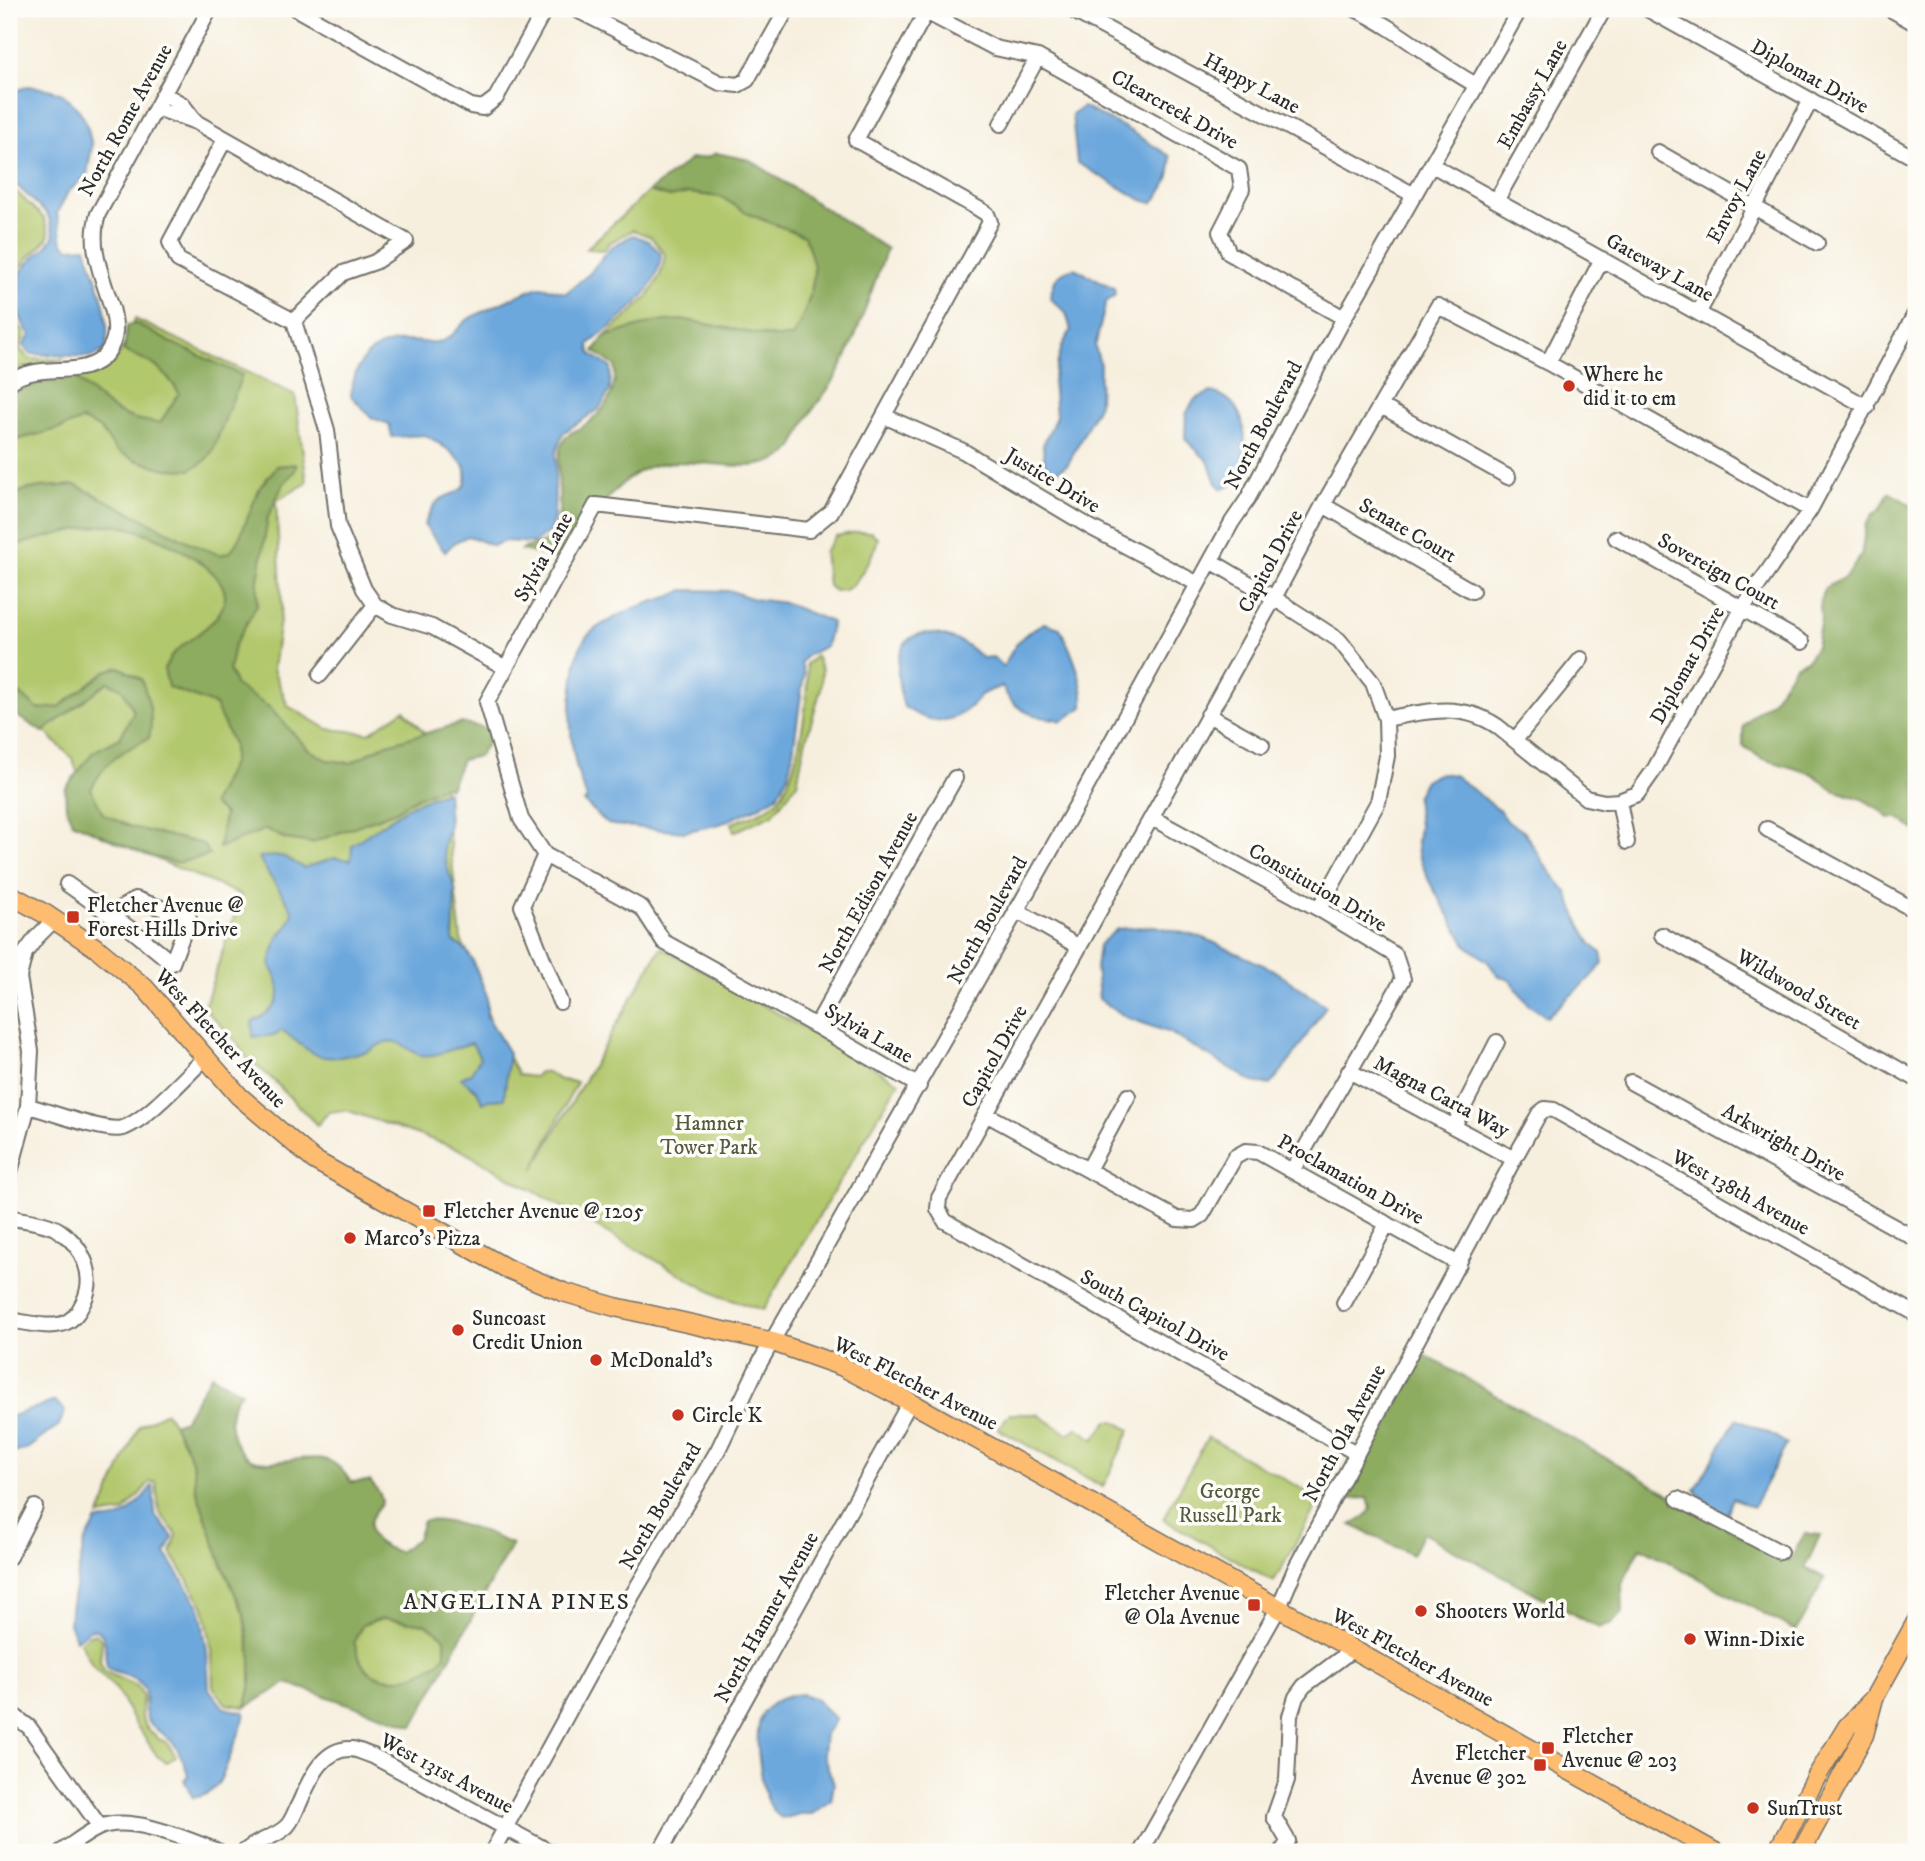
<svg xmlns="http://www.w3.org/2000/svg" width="1925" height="1861" font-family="'IM FELL DW Pica',serif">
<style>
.green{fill:#b2c86d;stroke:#6e7a4c;stroke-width:2}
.forest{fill:#8dac60;stroke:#5c6c46;stroke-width:2;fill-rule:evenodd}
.water{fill:#6da8dd;stroke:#4c6a84;stroke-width:2}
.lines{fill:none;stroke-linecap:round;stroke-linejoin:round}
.minor-casing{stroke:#72706a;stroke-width:18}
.major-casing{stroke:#72706a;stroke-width:21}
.minor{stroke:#fff;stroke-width:14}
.major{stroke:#febc70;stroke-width:18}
.poi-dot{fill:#c8321e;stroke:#fdfcf7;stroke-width:2.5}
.labels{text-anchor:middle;stroke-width:7;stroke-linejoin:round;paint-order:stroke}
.street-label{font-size:21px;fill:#2b2b2b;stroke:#fdfcf7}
.poi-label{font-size:21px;fill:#2b2b2b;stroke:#fdfcf7;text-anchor:start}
.park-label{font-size:21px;fill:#545a3f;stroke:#fdfcf7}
.neighbourhood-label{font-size:23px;letter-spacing:2px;fill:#2b2b2b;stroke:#fdfcf7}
</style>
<rect width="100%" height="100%" fill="#fdfcf7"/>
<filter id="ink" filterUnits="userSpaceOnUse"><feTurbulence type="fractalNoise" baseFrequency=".0143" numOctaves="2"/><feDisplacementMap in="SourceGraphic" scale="14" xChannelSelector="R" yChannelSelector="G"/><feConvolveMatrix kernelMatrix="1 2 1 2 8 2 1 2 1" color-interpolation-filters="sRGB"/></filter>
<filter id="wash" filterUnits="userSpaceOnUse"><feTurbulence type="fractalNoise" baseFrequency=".00686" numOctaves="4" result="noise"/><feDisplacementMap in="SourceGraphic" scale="28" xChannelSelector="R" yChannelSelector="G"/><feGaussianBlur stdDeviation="1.57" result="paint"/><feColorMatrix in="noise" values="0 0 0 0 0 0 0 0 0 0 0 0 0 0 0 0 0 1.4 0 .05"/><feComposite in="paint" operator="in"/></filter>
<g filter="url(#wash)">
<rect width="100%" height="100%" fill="#f7efde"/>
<path class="green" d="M9 185 44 218 49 235C43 248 36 249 27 259 7 284 8 310 25 335L19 348 29 359 64 360 19 369 9 374Z
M649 191 670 197 689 193 721 197 749 214 805 236C808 246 813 258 814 268 814 293 804 316 793 337H773L686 320 654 322 604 337C630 313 662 293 665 254L651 237 633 230 609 243 604 250 586 249Z
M135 319 295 395 307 483 276 501 282 606 273 669 288 706 328 729 369 733 404 710 439 749 461 939 491 1023 518 1075 534 1077 539 1072H547L560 1080 577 1082 533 1170 661 947 899 1082 763 1310 719 1296 459 1149 346 1110 329 1112 317 1125 269 1076 245 1056 236 1041 204 1008 241 895 100 835 72 758 9 697V401L82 383 76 378C119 372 119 355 135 319Z
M857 532H871L878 538C876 549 858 584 847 589 847 590 836 591 835 591L828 586 824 552 836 536Z
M816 656 822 670 821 689 805 743 797 783 773 814 734 832 732 823C747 818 770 810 780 797 797 777 812 688 806 664Z
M166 1412C179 1434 197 1459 195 1486L221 1562 244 1614 251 1658V1683L246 1707 226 1704 213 1687 212 1650 204 1607 171 1553 177 1535 159 1512 156 1482H150L124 1512 99 1516 139 1426Z
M1009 1414H1037L1068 1434 1077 1428 1094 1439 1108 1421H1114L1130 1430 1103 1487 998 1429Z
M1208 1437 1320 1499 1274 1582 1163 1519Z
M382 1618 426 1624 446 1638 445 1656C426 1675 388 1690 365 1668 359 1662 357 1650 354 1642L362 1625Z
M91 1634 97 1635 102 1641 100 1661 105 1672 137 1686 143 1695 141 1717 148 1730 159 1739 166 1742 176 1756 167 1762 158 1757 132 1719 117 1690 92 1665 80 1642Z"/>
<path class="forest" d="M716 153 750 160 887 249C871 290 859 333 838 373 830 389 817 402 808 417 802 427 796 447 787 454 742 485 680 442 632 476 606 494 579 536 559 561L546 555 521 550C530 543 544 548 553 533 569 506 548 460 566 437 570 432 580 429 585 425 606 411 617 391 615 366L594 351 604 337 654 322 668 321 686 320 773 337H792C804 316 814 293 814 268 813 258 808 246 804 236L749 214 721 197 689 193 670 197 649 191 691 159 708 157Z
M137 324 168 341 242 375 213 450 205 461 190 470 166 469 135 460 116 450 99 428 82 420 62 428 9 442V396C29 382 52 380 76 378 105 405 119 420 160 423L179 393C163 367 151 362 124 351L127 325Z
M297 464 294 472 283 484 268 517 258 580 257 605 234 646 229 670 236 686 269 707 308 749 327 760 351 763 384 745 461 723 489 729 491 738 479 756 462 760 450 788 445 786 410 801 396 811 312 843 285 839 266 829 219 848 224 814 212 804 233 761V744L215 705 168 687 164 669C167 665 169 659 172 655 187 638 223 624 225 597 227 564 135 523 108 525 75 528 41 539 9 547V497L25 490 40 487 76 485 195 545 220 555 230 552 238 541 260 487 277 466Z
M1889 492 1916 508V831L1897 817 1889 818 1882 811 1862 799 1833 790 1813 774 1761 758 1743 746V726L1754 714 1772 701 1795 666 1807 660 1816 646 1821 619 1820 601 1824 589 1846 576 1861 556 1866 525 1872 515 1880 509Z
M119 667 141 679C149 699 154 717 149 738 120 753 107 758 91 789L103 814 131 827 203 844 210 855 177 863 146 855 72 822 66 807 65 789 93 752 120 738 134 711 122 689 108 682 43 732 9 711V684L38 709 59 707 106 671Z
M1423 1354 1789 1562 1805 1533 1820 1535 1805 1568 1825 1578 1796 1631 1641 1547 1622 1584 1623 1612 1612 1623 1599 1628 1423 1533 1412 1555 1351 1525 1365 1517 1371 1509 1368 1498 1348 1499 1340 1503Z
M211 1375 241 1392C231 1403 228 1417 232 1432 244 1482 289 1453 323 1459 336 1461 344 1472 351 1482L370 1481 380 1494 382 1502C379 1508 371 1516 370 1522 366 1540 384 1547 398 1552L417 1539 423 1521C453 1518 486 1533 512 1544L413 1726 287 1683 246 1707 251 1683V1658L244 1614 221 1562 195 1486C197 1463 184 1443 173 1424L184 1420ZM382 1618 426 1624 445 1638V1656C426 1675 387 1690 365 1668 359 1662 357 1650 354 1642L362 1625Z"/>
<path class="water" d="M28 86 48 89 63 94 79 110 86 122 92 145 87 175 68 192 57 213 62 243 69 248 86 247C95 278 114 318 105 350L92 357 31 354 23 346 30 335C13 310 8 283 32 259 43 249 47 249 54 235L48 215 9 178V94Z
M1083 107 1124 127 1170 156C1173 175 1165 190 1152 203L1142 200 1077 163 1072 114Z
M633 235 649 241 661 254C659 293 617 321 589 344L590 353 611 368 610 390 599 409 563 433 556 452 554 518 549 532 534 543 505 541 493 546 468 536 455 542 445 552 424 525C428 518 431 508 436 503 450 489 472 498 465 466L450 451 426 435 392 437 389 424 372 418 351 396C354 359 374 341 410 341 420 341 434 344 442 341 453 338 458 327 467 320 473 316 534 287 540 287 548 288 558 291 566 293L589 274 611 247Z
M1074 268 1114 288 1115 295 1106 302 1095 347 1100 363 1099 404 1068 464 1056 472 1045 468 1043 445 1056 417 1053 381 1062 346 1071 330 1066 313 1050 298C1054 280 1055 273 1074 268Z
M1211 392C1252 401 1248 449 1238 481L1222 489 1216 483 1208 461 1185 439 1186 414 1195 399Z
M683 590 731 591 754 599 785 603 832 622 826 646 806 656 801 663 804 674 793 752 788 775 777 796 754 809 720 824 684 832 613 825 608 824 584 802 587 800 586 796C571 760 567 725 573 686 576 665 575 643 595 629 607 621 630 609 643 605 656 600 671 598 683 590Z
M1044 623 1060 628C1071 650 1085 682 1083 707L1061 721C1052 717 1046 719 1038 716 1021 712 1008 701 1002 686 996 689 986 691 981 695 978 697 977 701 974 703 951 727 929 724 904 707 889 656 900 615 961 642 969 645 976 653 983 658L993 657 1003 667C1016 643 1019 636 1044 623Z
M1440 773 1454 775 1500 811 1508 822 1524 831 1547 868 1567 892 1578 920 1591 944 1601 953 1603 963C1587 984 1566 998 1547 1017L1528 1004 1510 980 1498 976 1488 962 1466 945 1429 881 1418 854 1417 842 1419 826 1416 797 1425 780Z
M447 791 449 827 443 846 447 867 455 889 453 941 466 950 473 961 487 996V1016L509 1053 504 1099 488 1100 483 1103 477 1091 461 1078 471 1073 480 1058 472 1043C458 1046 432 1059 419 1055 411 1052 404 1043 395 1042 382 1039 376 1049 366 1052 361 1054 354 1053 349 1055 317 1064 307 1049 282 1030L276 1035 253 1037 252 1022C283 1007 285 993 270 964L278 937 288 926 293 912C283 892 268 877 259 857L282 856 304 868 334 858 351 860 352 845 411 805Z
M1155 926 1204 938 1272 969 1326 1006 1290 1061 1270 1085 1253 1082 1170 1033 1126 1017 1099 999 1096 968 1099 945 1117 929Z
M55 1401 65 1411 59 1425 28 1448 9 1455V1417Z
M1736 1419 1771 1434 1787 1444 1753 1507 1733 1498 1725 1521 1695 1490Z
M153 1485 155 1515 173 1537 166 1554 200 1608 207 1651 209 1689 224 1708 245 1712C243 1728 236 1739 231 1754 222 1776 220 1794 193 1798L184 1780 188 1776C185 1763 178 1746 168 1738 160 1731 149 1728 146 1716 142 1704 150 1696 142 1685 135 1676 118 1673 108 1668 102 1655 110 1643 99 1631L91 1629 76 1640 69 1624 72 1603 84 1544 97 1520C127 1523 135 1506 153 1485Z
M802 1694 814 1698 836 1719 825 1734 823 1754 834 1784 831 1801 812 1814H800L782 1819C765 1806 763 1786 760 1766 754 1727 755 1699 802 1694Z"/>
</g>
<g filter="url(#ink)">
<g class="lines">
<defs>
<path id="minor" d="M296 9 471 106 483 108 496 98 545 9
M575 9 720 83 738 85 747 80 787 9
M1070 9 1414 195
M1355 9C1398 29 1434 62 1476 85
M1647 9 1916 159
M1890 9 1916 24
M926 12 995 48 1038 57 1239 169 1242 189 1220 232 1229 253 1344 318
M164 94 182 104 195 121
M156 108 196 122 406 241 375 262 343 273 294 321
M1001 124 1038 57
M225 139 170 242 178 260 294 321
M1658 152 1817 243
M1432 165 1867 407
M1496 201 1604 9
M1699 312 1811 100
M294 321 327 430 338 526 364 589 375 605 392 615 432 627 506 668
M1548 363 1602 259
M9 383C38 359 86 382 107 353 118 338 116 324 112 308 102 276 88 246 98 214L210 9
M1381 406 1508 477
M884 416 963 451 1090 527 1198 584
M1323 505 1472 591
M1616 538 1802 642
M1211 561 1274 598 1339 640 1373 683 1386 719 1387 756 1378 802 1319 909
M320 675 375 605
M1208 715 1262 745
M1386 719C1425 711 1461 702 1497 726L1586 798 1605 802 1619 801 1637 794 1654 770 1742 609 1810 510 1916 312
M1515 740 1581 659
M1619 801 1627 842
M1152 818 1319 909 1395 955 1403 979 1292 1171
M1767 829 1916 911
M545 855 522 906 560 1002
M67 884 132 930 172 963 189 918 136 899 111 914
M1016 910 1079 947
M1662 935 1916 1079
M816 1026 955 778
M1349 1071 1514 1159
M1631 1082 1916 1239
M919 1086 816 1026 664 942 642 908 545 855 521 819 487 702 596 505 809 530 831 512 990 222 987 214 979 209 856 140 928 9
M28 1106C49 1111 106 1133 123 1128 147 1120 186 1076 205 1058
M986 1114 1177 1219 1194 1220 1202 1215 1235 1157 1246 1151 1258 1152 1459 1264
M1454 1126 1497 1042
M1088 1170 1128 1096
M9 1176 28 1106 31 1051 19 977 25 953 36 938 54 920
M9 1217C24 1221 48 1222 60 1231 83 1247 96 1275 84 1301 80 1309 76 1317 67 1322 52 1330 25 1322 9 1320
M1344 1303 1387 1224
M1356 1453 945 1221 938 1209 939 1198 1274 598 1323 505 1438 306 1548 363 1810 510
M1678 1499 1780 1552
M9 1557 35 1507
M9 1712 29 1727 100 1827
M61 1852C73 1844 85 1834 98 1828 130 1813 189 1840 220 1852
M244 1852C258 1839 273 1839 286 1827 292 1822 295 1811 299 1804 309 1782 322 1747 352 1749 359 1750 366 1754 373 1756L550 1852
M492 1852 633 1594 718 1450 758 1366 1080 799 1232 522 1247 500 1344 318 1520 9
M660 1852 910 1402
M1141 1852 1279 1607 1295 1569 1514 1159 1539 1114 1545 1109 1554 1110 1916 1314
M1282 1852 1288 1841 1274 1817 1287 1780 1290 1716 1296 1697 1304 1686 1352 1650"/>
<path id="major" d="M9 894 47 915 99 950 144 987 239 1096 314 1160 506 1268 563 1292 615 1307 773 1342 841 1366 910 1402 1715 1852
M1777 1852 1817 1776 1847 1727 1874 1698 1916 1622
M1801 1852 1864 1735 1873 1702"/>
</defs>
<use href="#minor" class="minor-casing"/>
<use href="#major" class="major-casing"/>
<use href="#minor" class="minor"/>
<use href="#major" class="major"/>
</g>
</g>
<g class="poi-dot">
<circle cx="1569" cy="386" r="7"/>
<rect x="66" y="910" width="14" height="14" rx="3.5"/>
<rect x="422" y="1204" width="14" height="14" rx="3.5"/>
<circle cx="350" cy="1238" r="7"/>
<circle cx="458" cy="1330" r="7"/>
<circle cx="596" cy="1360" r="7"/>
<circle cx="678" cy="1415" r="7"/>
<rect x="1247" y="1598" width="14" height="14" rx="3.5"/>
<circle cx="1421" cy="1611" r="7"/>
<circle cx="1690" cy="1639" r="7"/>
<rect x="1541" y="1741" width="14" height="14" rx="3.5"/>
<rect x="1533" y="1758" width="14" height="14" rx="3.5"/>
<circle cx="1753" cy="1808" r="7"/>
</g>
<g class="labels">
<g class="street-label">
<text transform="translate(1810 76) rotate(29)" y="7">Diplomat Drive</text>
<text transform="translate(1252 83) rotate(28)" y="7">Happy Lane</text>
<text transform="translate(1532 94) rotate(-61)" y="7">Embassy Lane</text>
<text transform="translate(1175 109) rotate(29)" y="7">Clearcreek Drive</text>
<text transform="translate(125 120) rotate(-61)" y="7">North Rome Avenue</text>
<text transform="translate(1736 196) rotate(-62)" y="7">Envoy Lane</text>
<text transform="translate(1660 267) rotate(29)" y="7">Gateway Lane</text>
<text transform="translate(1263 425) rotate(-62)" y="7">North Boulevard</text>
<text transform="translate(1053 480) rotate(31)" y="7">Justice Drive</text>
<text transform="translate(1408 530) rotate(30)" y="7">Senate Court</text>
<text transform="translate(543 557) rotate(-61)" y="7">Sylvia Lane</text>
<text transform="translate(1270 561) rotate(-62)" y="7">Capitol Drive</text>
<text transform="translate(1719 571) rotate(29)" y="7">Sovereign Court</text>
<text transform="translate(1687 665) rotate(-61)" y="7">Diplomat Drive</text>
<text transform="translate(1318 887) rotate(30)" y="7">Constitution Drive</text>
<text transform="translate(868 892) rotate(-61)" y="7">North Edison Avenue</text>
<text transform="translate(987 920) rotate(-61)" y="7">North Boulevard</text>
<text transform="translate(1799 989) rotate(30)" y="7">Wildwood Street</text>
<text transform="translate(869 1033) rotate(30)" y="7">Sylvia Lane</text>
<text transform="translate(221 1038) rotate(47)" y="7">West Fletcher Avenue</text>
<text transform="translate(994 1056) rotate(-61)" y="7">Capitol Drive</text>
<text transform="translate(1442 1096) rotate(28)" y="7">Magna Carta Way</text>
<text transform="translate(1784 1142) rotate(29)" y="7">Arkwright Drive</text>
<text transform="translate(1351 1179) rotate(29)" y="7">Proclamation Drive</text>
<text transform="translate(1741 1192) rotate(29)" y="7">West 138th Avenue</text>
<text transform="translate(1155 1315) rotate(29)" y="7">South Capitol Drive</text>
<text transform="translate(916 1383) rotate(27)" y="7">West Fletcher Avenue</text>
<text transform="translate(1344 1433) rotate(-62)" y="7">North Ola Avenue</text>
<text transform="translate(660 1506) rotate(-60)" y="7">North Boulevard</text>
<text transform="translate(766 1617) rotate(-61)" y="7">North Hamner Avenue</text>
<text transform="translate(1413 1657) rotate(29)" y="7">West Fletcher Avenue</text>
<text transform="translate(447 1773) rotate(28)" y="7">West 131st Avenue</text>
</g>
<g class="poi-label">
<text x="1583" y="381">Where he<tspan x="1583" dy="24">did it to em</tspan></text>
<text x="87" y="912">Fletcher Avenue @<tspan x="87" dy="24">Forest Hills Drive</tspan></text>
<text x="443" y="1218">Fletcher Avenue @ 1205</text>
<text x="364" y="1245">Marco's Pizza</text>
<text x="472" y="1325">Suncoast<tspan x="472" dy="24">Credit Union</tspan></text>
<text x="610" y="1367">McDonald's</text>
<text x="692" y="1422">Circle K</text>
<text x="1240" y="1600" text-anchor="end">Fletcher Avenue<tspan x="1240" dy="24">@ Ola Avenue</tspan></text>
<text x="1435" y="1618">Shooters World</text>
<text x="1704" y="1646">Winn-Dixie</text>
<text x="1562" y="1743">Fletcher<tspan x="1562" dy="24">Avenue @ 203</tspan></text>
<text x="1526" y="1760" text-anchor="end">Fletcher<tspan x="1526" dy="24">Avenue @ 302</tspan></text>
<text x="1767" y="1815">SunTrust</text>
</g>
<g class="park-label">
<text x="709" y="1130">Hamner<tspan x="709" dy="24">Tower Park</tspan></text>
<text x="1230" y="1498">George<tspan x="1230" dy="24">Russell Park</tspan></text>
</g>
<g class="neighbourhood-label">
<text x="517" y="1609">ANGELINA PINES</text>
</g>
</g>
<rect width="1925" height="1861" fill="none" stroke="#fdfcf7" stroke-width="35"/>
</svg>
